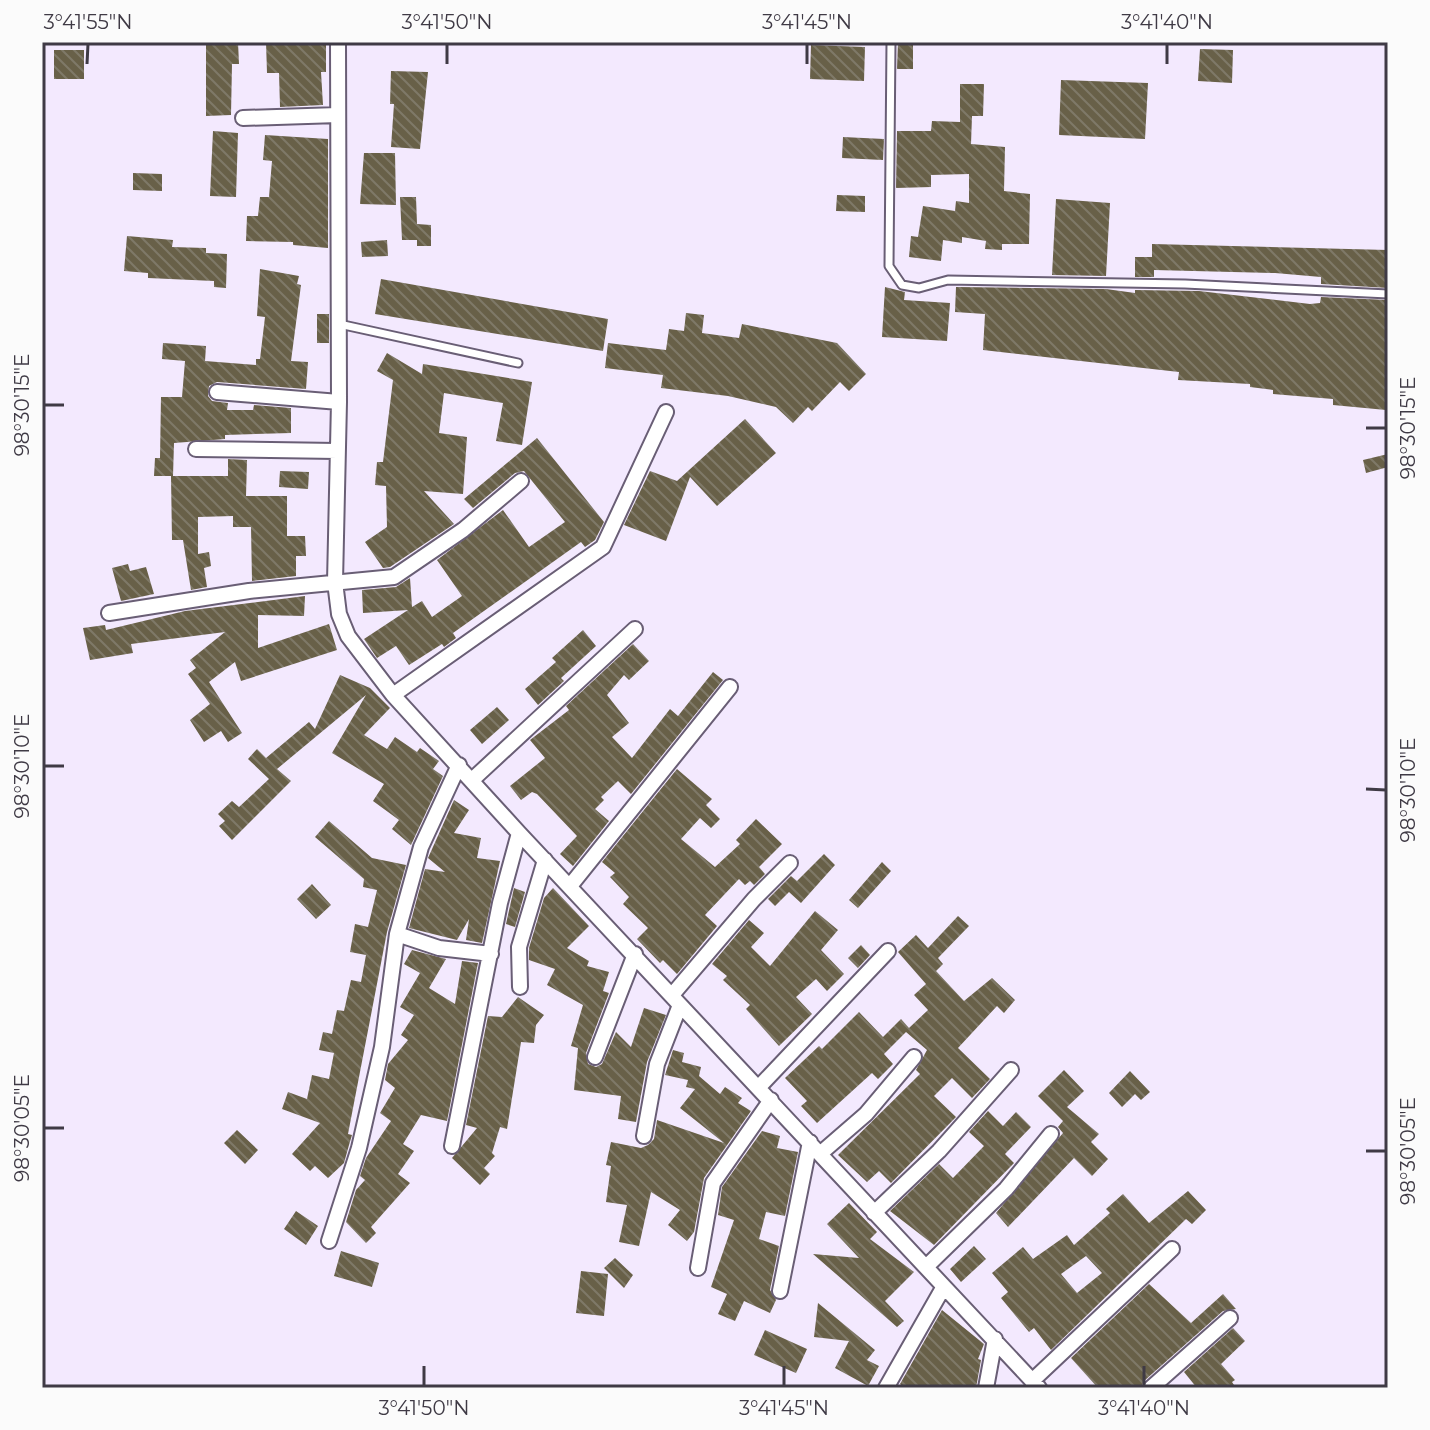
<svg xmlns="http://www.w3.org/2000/svg" width="1430" height="1430" font-family="Montserrat,sans-serif">
<style>
.building{fill:url(#building-back-hatch);fill-rule:evenodd}
.lines{fill:none;stroke-linecap:round;stroke-linejoin:round}
.lane-casing{stroke:#695e75;stroke-width:11}
.street-casing{stroke:#695e75;stroke-width:18}
.lane{stroke:#fff;stroke-width:7}
.street{stroke:#fff;stroke-width:14}
.ticks{fill:none;stroke:#3f3a45;stroke-width:3}
.neatline{fill:none;stroke:#3f3a45;stroke-width:3}
.ticks-label{font-size:20px;text-anchor:middle;fill:#3f3a45}
</style>
<defs>
<pattern id="building-back-hatch" width="6" height="6" patternUnits="userSpaceOnUse" patternTransform="scale(2)"><rect width="6" height="6" fill="#686048"/><path d="M-1 5l2 2M0 0l6 6M5-1l2 2" fill="none" stroke="#7f7968"/></pattern>
</defs>
<rect width="100%" height="100%" fill="#f3e9fe"/>
<path class="building" d="M206 42H238L239 64H232L231 115 206 116Z
M266 42H326V72H321L323 105 280 107 279 73H267Z
M898 42H913V69H897Z
M811 45 865 47 864 81 810 79Z
M1200 49 1233 50 1232 83 1198 81Z
M54 50H84V79H54Z
M391 71 428 72 420 149 391 147 394 104H390Z
M1061 80 1148 83 1145 139 1059 135Z
M960 84H984L983 116H972L971 144 1005 147 1004 191 1030 194 1029 244H1002V250L985 249 986 241 962 237V243L943 240 941 261 909 257 911 236 918 237 923 206 955 211 956 201 969 203V174L931 175V187L896 188 897 131H931L932 121 960 122Z
M213 131 238 133 236 197 210 196Z
M265 135 328 139V248L293 245V242L246 241 247 216H258L260 197H269L272 161 263 160Z
M843 137 884 139 883 160 842 158Z
M364 153H395L396 205 360 204Z
M133 173 162 174V191L133 190Z
M837 195 865 196V212L836 211Z
M400 197H416L417 224 431 225V246H417V240H402Z
M1056 199 1110 203 1106 276 1052 275Z
M127 236 173 240 172 247 206 248V253L227 254 226 288 214 287V281L148 278V273L124 271Z
M387 240 388 256 362 257 361 242Z
M1152 244 1388 250V288L1321 284V277L1275 273 1154 270V277H1135V257H1152Z
M260 269 299 276 297 284 301 285 291 361 308 362 306 389 217 382 209 386 208 396 212 401 228 403 227 410H253L254 405 291 408V433L225 435V439L174 443 173 476H154L155 458H160L161 397H182L185 361 162 359 163 343 206 346 205 361 256 365V359H260L265 317 257 316Z
M381 279 608 319 603 351 375 314Z
M885 287 905 292 904 300 950 303 947 341 882 337Z
M956 287 1106 289 1135 293V290L1199 291 1310 304 1320 303 1321 297 1388 300 1386 410 1333 405V399L1273 394V390L1250 387V384L1178 380 1179 372 983 350 985 314 955 312Z
M686 313 704 315 702 333 739 338 742 324 837 343 866 374 849 391 840 382 812 411 808 407 793 423 776 407 728 396 661 388 663 375 605 368 608 343 666 350 669 329 684 331Z
M317 314H329V343H317Z
M387 353 422 374 423 364 532 382 522 445 496 441 503 403 444 393 439 433 467 437 463 494 424 491 454 524 390 567 383 568 365 542 387 527 386 486 375 485 377 462H383L393 380 377 371Z
M745 419 776 453 717 506 690 477 666 541 624 525 650 471 677 481Z
M537 438 604 522 595 540 585 547 581 542 453 633 456 638 444 647 442 644 409 665 396 646 377 658 364 639 408 610 363 613 362 590 396 587 410 578 412 607 422 601 432 617 462 596 437 560 503 510 529 547 565 522 524 471 515 473 473 508 464 499Z
M1388 454V467L1366 473 1363 460Z
M228 459 247 460 246 496H287V536H305L306 556H296V576L252 581 251 527H233V516L198 517V554L209 552 211 566 204 568 207 587 191 590 183 540H172L171 476H228Z
M280 471 309 472 308 489 279 487Z
M128 564 130 571 146 567 154 594 121 601 112 568Z
M305 596 304 616 258 615V648L329 624 337 650 241 681 235 662 209 682 242 733 228 742 221 731 204 742 190 720 210 704 188 674 196 668 190 660 225 632 131 644 133 653 90 660 83 628 105 625 106 630 185 611Z
M583 630 596 646 561 678 564 681 538 705 525 689 556 662 552 658Z
M633 644 649 661 629 680 624 675 607 695 629 723 612 737 632 758 670 709 678 716 713 672 723 680 631 794 618 781 601 797 604 800 595 809 609 821 573 866 560 854 577 836 537 794 532 792 521 800 510 786 545 758 530 740 569 710 566 706Z
M340 675 370 688 390 708 364 735 387 749 395 737 417 752 420 748 439 761 433 769 443 776 411 845 392 829 399 820 373 801 384 784 332 753 366 695 277 769 291 781 232 840 219 826 225 821 218 814 232 801 239 807 269 779 248 759 257 749 266 758 309 722 315 729Z
M497 707 509 720 482 744 470 730Z
M677 769 712 799 706 805 720 819 711 828 700 818 681 839 715 867 740 844 736 840 756 819 782 844 759 867 765 874 754 885 750 881 745 885 739 879 705 915 717 926 677 974 663 960 660 963 637 939 648 928 623 904 629 897 610 877 615 873 602 862Z
M454 800 469 810 454 833 481 838 477 858 500 861 482 943 466 940 469 919 457 940 409 928 425 869 445 872 428 858Z
M329 821 372 858 406 865 387 932 348 1134 352 1135 349 1145 344 1163 328 1178 315 1166 310 1171 292 1154 320 1123 282 1109 288 1092 307 1099 312 1075 329 1079 334 1053 319 1050 323 1032 332 1034 337 1010 344 1011 351 980 361 982 366 955 350 952 355 924 368 927 377 890 363 887 364 879 315 837Z
M824 854 835 865 801 903 789 892 775 906 768 899 791 876 797 881Z
M882 862 891 871 858 908 849 900Z
M312 884 331 905 316 919 297 899Z
M514 888 525 892 515 927 506 924Z
M553 888 589 926 567 948 589 961 587 966 609 972 603 991 609 993 586 1053 588 1064 596 1067 602 1064 616 1032 631 1047 644 1008 666 1015 647 1062 636 1122 618 1119 621 1096 574 1090 578 1048 571 1046 583 1005 547 985 555 969 529 960V948L544 898Z
M815 911 838 930 821 950 844 974 827 991 816 979 796 997 812 1014 779 1046 746 1009 750 1005 723 980 727 976 712 964 749 920 764 933 751 947 770 966Z
M958 916 969 926 938 958 943 964 936 971 964 1001 992 978 1015 1000 1004 1013 997 1006 958 1048 990 1079 972 1098 952 1078 934 1096 956 1117 891 1183 879 1171 867 1182 838 1155 920 1074 916 1070 927 1050 906 1032 884 1054 893 1064 878 1079 872 1073 817 1123 801 1106 807 1101 785 1078 819 1046 822 1049 859 1012 883 1037 901 1019 909 1028 928 1010 914 995 926 984 898 952 916 935 928 948Z
M861 945 870 955 858 968 848 958Z
M412 950 446 959 429 988 455 1004 462 961 478 963 447 1121 421 1115 403 1144 414 1151 398 1174 410 1183 371 1227 376 1233 366 1243 346 1222 356 1190 365 1180 360 1176 366 1158 391 1121 380 1113 395 1088 385 1080 388 1064 408 1040 401 1035 414 1015 400 1007 420 973 404 964Z
M518 997 544 1015 536 1025 534 1043 521 1042 507 1129 500 1127 492 1153 495 1156 484 1168 490 1174 480 1185 452 1158 477 1128 466 1125 488 1016 502 1017Z
M673 1050 684 1053 682 1062 701 1067 699 1076 720 1094 725 1087 742 1098 738 1103 751 1111 704 1178 694 1232 687 1241 668 1225 680 1210 651 1192 639 1246 619 1242 627 1205 606 1202 611 1166 606 1165 611 1142 641 1148 648 1145 654 1139 657 1120 724 1143 680 1108 695 1089 686 1087 688 1080 665 1075Z
M1064 1070 1084 1091 1067 1107 1099 1134 1091 1142 1108 1159 1092 1176 1074 1158 1008 1227 996 1213 1063 1133 1058 1127 1063 1121 1038 1096Z
M1130 1071 1150 1092 1141 1100 1135 1094 1122 1107 1109 1093Z
M988 1111 1003 1126 1016 1112 1031 1127 1005 1154 1014 1163 934 1245 890 1211 939 1164 953 1178 984 1146 969 1132Z
M237 1130 258 1150 245 1164 224 1143Z
M762 1131 780 1136 777 1148 798 1152 785 1216 766 1212 759 1239 779 1246 770 1290 776 1300 770 1313 744 1301 735 1321 718 1314 727 1294 711 1287 734 1220 718 1215 722 1187Z
M1188 1191 1206 1210 1192 1224 1186 1219 1051 1350 1034 1328 1029 1332 1001 1298 1008 1292 992 1273 1023 1247 1033 1259 1067 1235 1074 1245 1110 1213 1106 1209 1123 1194 1149 1223ZM1086 1256 1102 1273 1077 1293 1061 1274Z
M849 1203 877 1232 870 1239 914 1272 885 1301 904 1321 897 1327 813 1254 859 1258 827 1224Z
M296 1211 318 1226 306 1245 284 1229Z
M974 1246 986 1259 961 1282 950 1269Z
M341 1251 379 1263 372 1287 334 1276Z
M615 1258 633 1275 624 1288 604 1268Z
M581 1271 608 1274 604 1316 576 1313Z
M1149 1284 1191 1323 1223 1294 1236 1309 1223 1311 1144 1381 1141 1388H1098L1071 1358Z
M818 1303 875 1350 867 1360 879 1366 868 1386 835 1368 849 1341 814 1337Z
M942 1310 984 1344 978 1359 981 1360 976 1388H904L900 1384Z
M1233 1328 1245 1341 1221 1364 1235 1380 1232 1382 1236 1388H1197L1184 1372Z
M765 1330 807 1349 796 1373 754 1355Z"/>
<g class="lines">
<defs>
<path id="lane" d="M891 42 889 266 902 285 919 288 948 280 1185 284 1388 294
M339 324 518 363"/>
<path id="street" d="M338 42 339 402 335 582 339 614 348 636 393 695 519 833 1039 1388
M243 118 338 115
M217 392 339 402
M196 449 337 451
M109 613 249 591 394 577 463 530 521 481
M393 695 603 547 666 412
M472 780 635 629
M570 886 730 687
M397 934 439 948 491 954
M520 987 519 947 545 860
M672 995 754 899 790 863
M595 1057 635 954
M759 1087 888 951
M644 1136 657 1064 680 1005
M452 1146 500 903 519 833
M821 1153 866 1114 914 1057
M874 1213 939 1151 1011 1070
M329 1241 359 1148 382 1047 397 934 421 847 459 765
M927 1266 1006 1189 1051 1134
M698 1268 713 1183 771 1100
M780 1291 810 1142
M1032 1381 1172 1249
M886 1388 943 1288
M986 1388 995 1339
M1151 1388 1230 1318"/>
</defs>
<use href="#lane" class="lane-casing"/>
<use href="#street" class="street-casing"/>
<use href="#lane" class="lane"/>
<use href="#street" class="street"/>
</g>
<path class="ticks" d="M87 64 88 44M447 64V44M807 64V44M1167 64V44M44 405H64M1366 428H1386M44 766H64M1366 789 1386 790M44 1128H64M1366 1151H1386M424 1386V1366M784 1386V1366M1144 1386V1366"/>
<rect width="1430" height="1430" fill="none" stroke="#fbfbfb" stroke-width="88"/>
<rect x="44" y="44" width="1342" height="1342" class="neatline"/>
<g class="ticks-label">
<text x="88" y="29">3°41'55"N</text>
<text x="447" y="29">3°41'50"N</text>
<text x="807" y="29">3°41'45"N</text>
<text x="1167" y="29">3°41'40"N</text>
<text transform="translate(22 405) rotate(-90)" y="7">98°30'15"E</text>
<text transform="translate(1408 428) rotate(-90)" y="7">98°30'15"E</text>
<text transform="translate(22 766) rotate(-90)" y="7">98°30'10"E</text>
<text transform="translate(1408 790) rotate(-90)" y="7">98°30'10"E</text>
<text transform="translate(22 1128) rotate(-90)" y="7">98°30'05"E</text>
<text transform="translate(1408 1151) rotate(-90)" y="7">98°30'05"E</text>
<text x="424" y="1415">3°41'50"N</text>
<text x="784" y="1415">3°41'45"N</text>
<text x="1144" y="1415">3°41'40"N</text>
</g>
</svg>
